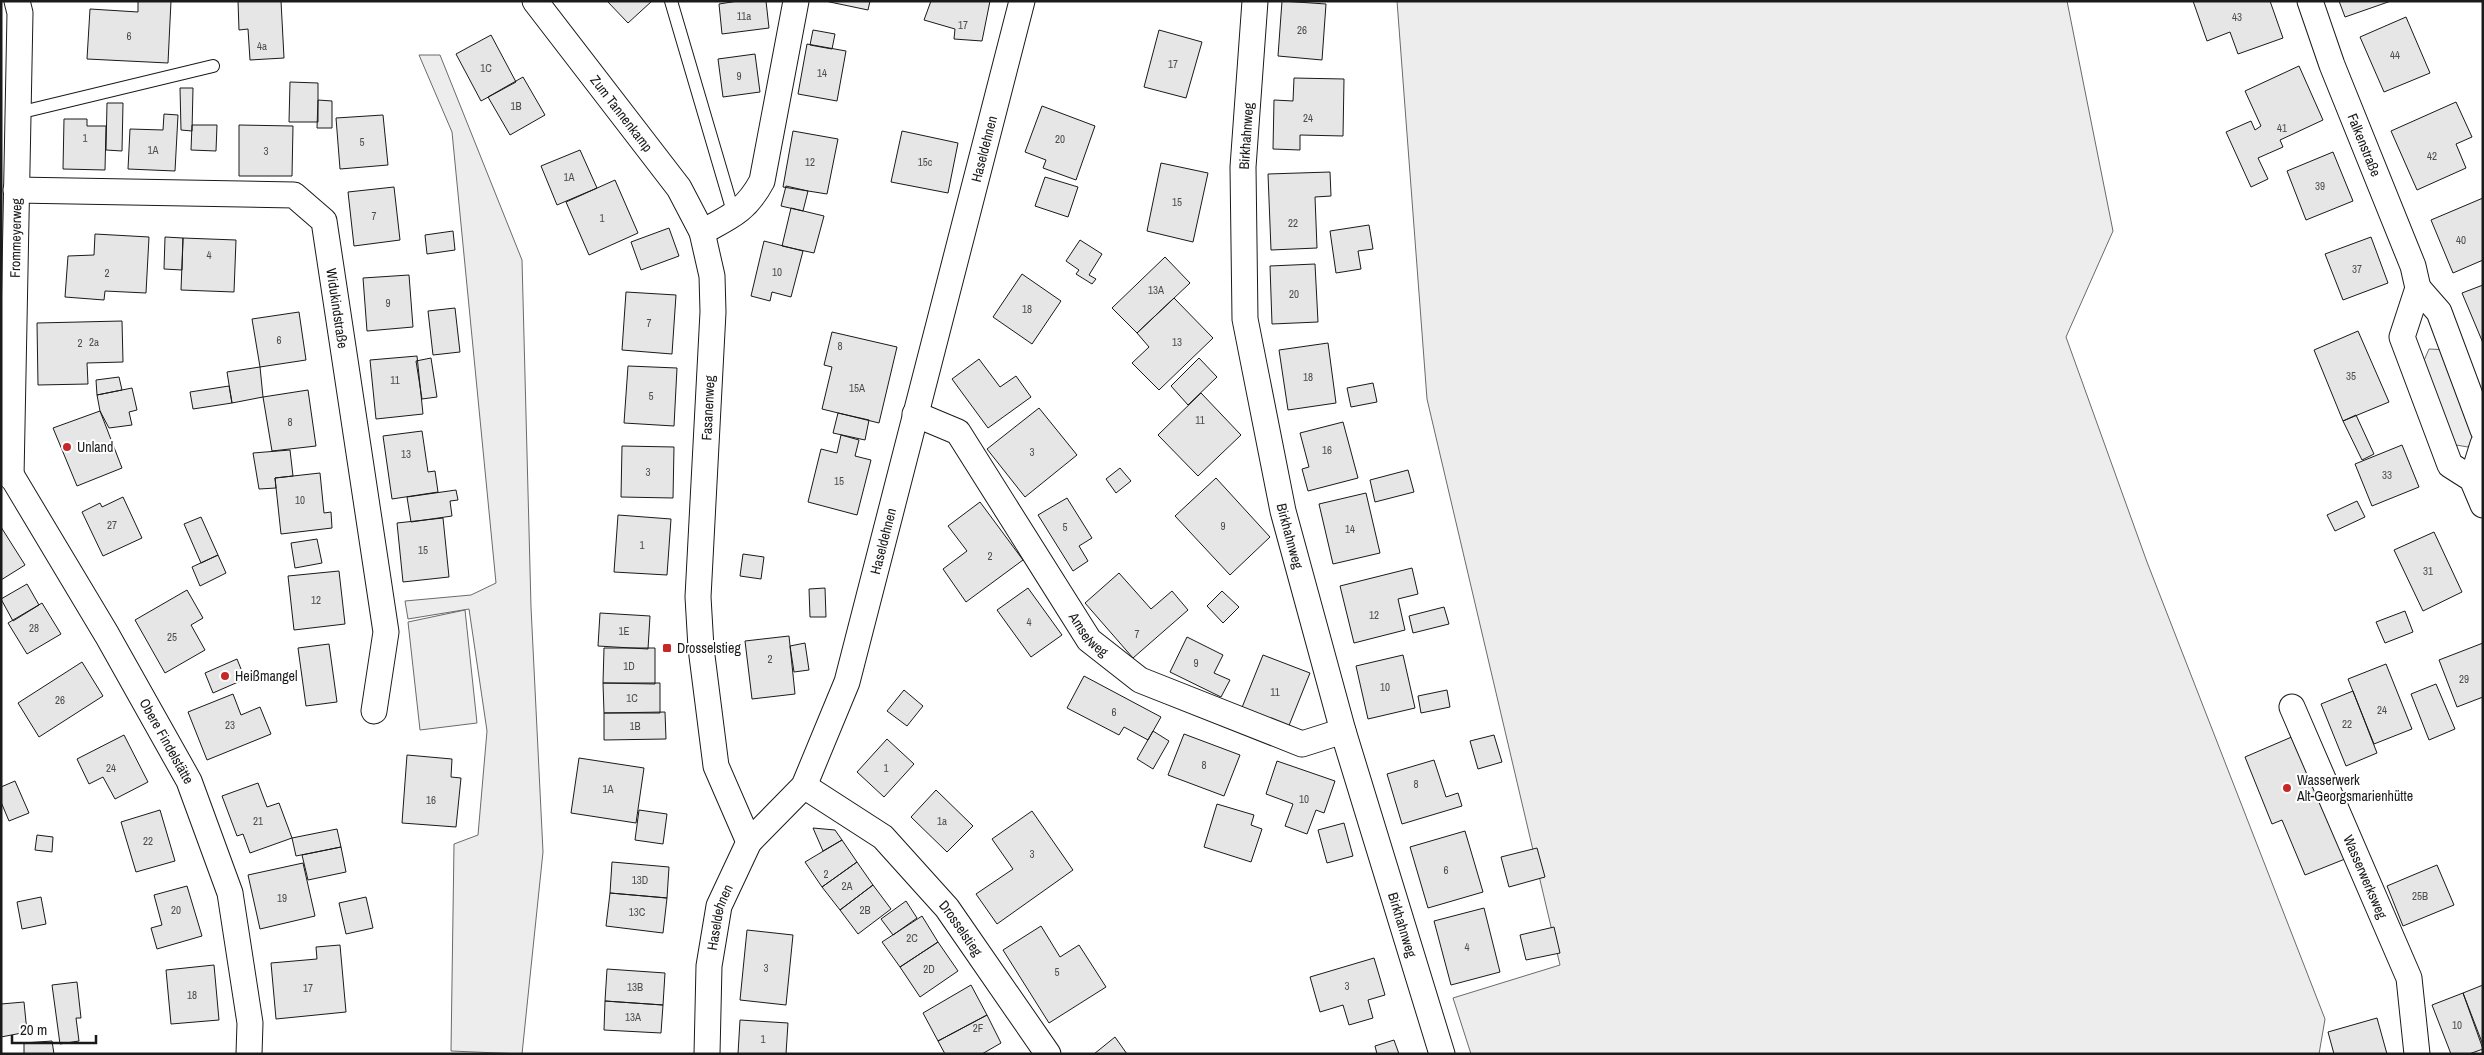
<svg xmlns="http://www.w3.org/2000/svg" width="2484" height="1055" font-family="'Archivo Narrow',sans-serif">
<style>
.green{fill:#ededed;stroke:#6a6a6a}
.building{fill:#e6e6e6;stroke:#1a1a1a}
.lines{fill:none;stroke-linecap:round;stroke-linejoin:round}
.service-casing{stroke:#1a1a1a;stroke-width:14}
.minor-casing{stroke:#1a1a1a;stroke-width:27}
.service{stroke:#fff;stroke-width:12}
.minor{stroke:#fff;stroke-width:25}
.poi-dot{fill:#c62828;stroke:#fff;stroke-width:2}
.labels{text-anchor:middle;stroke-width:4;stroke-linejoin:round;paint-order:stroke}
.number-label{font-size:11px;fill:#4d4d4d}
.street-label{font-size:14px;fill:#1a1a1a;stroke:#fff}
.poi-label{font-size:14px;fill:#1a1a1a;stroke:#fff;text-anchor:start}
</style>
<rect width="100%" height="100%" fill="#fff"/>
<path class="green" d="M1397 1H2067L2113 231 2066 337 2147 562 2325 1019 2319 1054H1471L1453 998 1560 965 1427 399Z
M419 55H440L522 260 531 607 543 852 522 1054 451 1051 454 844 478 835 487 731 469 609 408 619 405 601 471 595 496 583 452 132Z
M2429 349 2450 350 2479 430 2468 447 2444 443 2419 372Z
M465 610 477 723 420 730 408 622Z"/>
<path class="building" d="M138 1H171L168 63 87 59 90 9 138 12Z
M238 1H281L284 58 250 60 248 29 239 30Z
M607 1H652L628 23Z
M738 1H766L769 28 722 34 719 4Z
M825 1H870L868 10Z
M931 1H990L982 41 954 39 955 29 924 20Z
M1282 1 1326 4 1322 60 1278 56Z
M2193 1H2270L2283 38 2238 54 2230 32 2207 41Z
M2339 1H2391L2345 17Z
M2406 17 2430 73 2384 92 2360 37Z
M813 30 835 34 832 49 810 45Z
M1159 30 1202 42 1186 98 1144 87Z
M491 35 516 82 481 101 456 54Z
M807 44 846 51 837 101 798 94Z
M755 54 760 92 723 97 718 59Z
M2299 66 2323 120 2280 140 2283 147 2258 158 2268 179 2251 187 2226 132 2251 121 2255 130 2261 126 2245 91Z
M523 77 545 115 510 135 488 97Z
M1294 78 1344 79 1343 136 1300 135V150L1273 149 1274 100 1293 101Z
M290 82 318 83V122H289Z
M180 88H193L192 131 181 130Z
M318 100 332 101V128H317Z
M2456 102 2472 137 2456 144 2466 168 2417 190 2391 131Z
M107 103H123L122 151 106 150Z
M1042 106 1095 126 1076 180 1043 168 1046 160 1025 152Z
M164 114 178 115 175 171 128 169 130 129 163 130Z
M383 115 388 165 340 169 336 118Z
M64 119H87V126H106L105 170 63 169Z
M192 125H217L216 151 191 150Z
M239 125 293 126 292 176H239Z
M793 131 838 139 827 194 783 187Z
M902 131 958 143 948 193 891 182Z
M580 150 597 188 557 205 541 166Z
M2333 152 2353 201 2306 220 2287 171Z
M1161 163 1208 173 1193 242 1147 231Z
M1330 172 1331 196 1315 197 1317 248 1271 250 1268 174Z
M1045 177 1078 187 1068 217 1035 206Z
M615 180 638 233 589 255 566 202Z
M786 186 808 191 803 211 781 206Z
M394 187 400 240 354 246 348 192Z
M2483 198V260L2453 273 2431 220Z
M791 208 824 216 814 253 782 246Z
M1369 225 1373 249 1358 251 1361 269 1336 273 1330 231Z
M669 228 679 256 641 270 631 242Z
M453 231 455 250 427 254 425 235Z
M95 234 149 237 146 293 105 291 104 300 65 297 68 256 94 255Z
M165 237 183 238 182 270 164 269Z
M2371 237 2388 283 2343 300 2325 254Z
M183 238 236 240 234 292 181 290Z
M1080 240 1102 254 1089 275 1096 279 1092 284 1076 274 1079 270 1066 261Z
M764 241 803 251 791 297 772 292 770 301 751 296Z
M1165 257 1190 283 1137 333 1112 308Z
M1315 264 1318 322 1272 324 1270 266Z
M1022 274 1061 301 1032 344 993 317Z
M409 275 413 327 367 331 363 278Z
M2483 285V343L2462 293Z
M626 292 676 295 672 354 622 350Z
M1174 298 1213 338 1159 390 1132 363 1149 347 1137 333Z
M455 308 460 352 433 355 428 311Z
M299 312 306 360 260 367 252 319Z
M122 321 123 362 87 363 88 384 38 385 37 323Z
M2358 331 2389 402 2343 421 2314 350Z
M832 332 897 347 879 423 822 409 832 367 824 365Z
M1328 343 1336 403 1288 410 1279 350Z
M417 356 423 414 376 419 370 360Z
M431 358 437 397 422 399 416 361Z
M1199 358 1217 377 1188 405 1171 386Z
M979 359 1000 387 1016 376 1031 397 988 428 952 379Z
M628 366 677 368 674 426 624 423Z
M260 367 263 397 232 403 227 372Z
M119 377 122 390 97 395 96 380Z
M1373 383 1377 402 1351 407 1347 388Z
M229 386 232 403 193 409 190 392Z
M132 388 137 410 129 412 132 425 109 428 100 411 97 395Z
M308 390 316 446 272 451 263 397Z
M1201 393 1241 435 1198 476 1158 435Z
M1039 408 1077 455 1025 497 987 449Z
M100 411 122 468 77 486 53 428Z
M838 413 869 420 865 440 833 433Z
M2356 415 2374 454 2362 460 2343 421Z
M1343 422 1358 478 1308 491 1302 469 1309 467 1300 433Z
M422 431 428 472 435 471 438 492 392 499 383 436Z
M841 435 859 440 855 456 871 460 857 515 808 502 821 449 837 453Z
M2402 445 2419 487 2372 506 2355 464Z
M622 446 674 447 673 498 621 497Z
M290 450 293 476 275 478 276 488 259 489 253 453Z
M1120 468 1131 481 1116 493 1106 479Z
M1408 470 1414 492 1375 502 1370 480Z
M320 473 324 513 331 512 332 528 281 534 275 478Z
M1216 478 1270 537 1230 575 1175 516Z
M456 490 458 500 450 501 452 516 411 522 407 497Z
M1366 493 1380 553 1333 564 1319 504Z
M123 497 142 538 103 556 82 512 100 503 102 507Z
M1067 498 1092 538 1079 546 1088 561 1073 571 1038 515Z
M2357 501 2365 517 2335 531 2327 515Z
M980 502 1023 560 966 602 943 569 967 551 948 526Z
M618 515 671 519 667 575 614 572Z
M201 517 218 555 201 563 184 524Z
M443 518 449 577 403 582 397 523Z
M1 527 25 565 1 580Z
M2434 532 2462 592 2423 611 2394 550Z
M317 539 322 563 295 568 291 543Z
M743 554 764 557 761 579 740 576Z
M218 555 226 573 200 586 192 567Z
M1412 568 1418 594 1398 599 1405 630 1354 643 1340 586Z
M339 571 345 624 294 630 288 576Z
M1119 573 1151 609 1172 591 1188 610 1133 658 1085 603Z
M27 584 39 605 13 621 1 599Z
M825 588 826 617H810L809 589Z
M1028 588 1062 635 1031 657 997 610Z
M187 590 203 618 191 625 205 650 165 673 135 620Z
M1222 591 1239 607 1223 623 1207 606Z
M42 603 61 634 27 654 8 623Z
M1444 607 1449 624 1413 633 1409 616Z
M2405 611 2413 632 2385 643 2376 622Z
M600 613 650 616 648 649 598 646Z
M789 636 795 694 752 699 745 641Z
M1187 637 1223 655 1214 673 1230 680 1221 697 1170 672Z
M805 643 809 670 794 672 790 646Z
M2483 643V697L2457 707 2439 660Z
M329 644 337 702 306 706 298 648Z
M604 648H655V684L603 683Z
M1263 655 1310 673 1288 728 1241 710Z
M1403 655 1415 708 1368 719 1356 666Z
M237 659 245 679 213 693 205 673Z
M82 662 103 696 39 737 18 703Z
M2386 664 2412 729 2374 744 2348 679Z
M1084 676 1161 717 1148 740 1124 727 1119 735 1067 708Z
M603 683H660V713H604Z
M2436 684 2455 729 2429 740 2411 694Z
M904 690 923 706 907 726 887 711Z
M1447 690 1450 707 1421 713 1418 696Z
M2353 691 2377 753 2346 766 2321 704Z
M233 694 241 715 260 707 271 734 207 760 188 712Z
M665 712 666 739 604 740V713Z
M1153 731 1169 741 1153 769 1137 759Z
M1184 734 1240 755 1224 796 1168 775Z
M124 735 148 782 115 799 103 777 89 784 77 759Z
M1494 735 1502 762 1478 769 1470 741Z
M2294 736 2345 859 2305 875 2282 820 2272 824 2245 757Z
M887 739 914 764 884 797 857 772Z
M407 755 452 759 451 777 461 778 456 827 402 823Z
M579 758 644 768 636 823 571 813Z
M1434 760 1446 797 1458 793 1462 806 1402 824 1387 774Z
M1277 761 1335 781 1324 813 1316 810 1307 834 1285 826 1293 804 1266 794Z
M15 781 29 813 9 821 1 802V787Z
M258 783 267 807 279 803 292 838 250 853 243 834 237 836 222 796Z
M936 790 973 826 947 852 911 817Z
M1217 804 1254 815 1251 825 1262 829 1251 862 1204 847Z
M160 810 175 861 136 872 121 822Z
M639 810 667 814 663 844 635 840Z
M1032 811 1073 870 997 924 976 894 1013 869 992 839Z
M1344 823 1353 856 1327 863 1318 830Z
M813 828 835 830 842 840 823 851Z
M337 829 341 847 296 856 292 838Z
M1465 831 1483 892 1428 908 1410 847Z
M37 835 53 837 52 852 35 850Z
M842 840 857 862 822 887 805 862Z
M341 847 346 872 308 880 302 855Z
M1537 848 1545 877 1509 887 1501 857Z
M612 862 669 867 667 898 610 893Z
M857 862 873 885 840 910 822 887Z
M303 863 315 916 260 929 248 875Z
M2437 865 2454 905 2403 926 2387 886Z
M873 885 891 909 858 934 840 910Z
M187 886 202 936 157 949 151 928 162 925 154 895Z
M610 893 667 898 663 933 606 926Z
M41 897 46 924 22 929 17 902Z
M366 897 373 928 346 934 339 903Z
M906 901 917 918 893 935 881 919Z
M1484 908 1500 972 1451 985 1434 921Z
M922 916 938 942 900 967 882 942Z
M1041 926 1060 957 1079 945 1106 987 1049 1023 1003 950Z
M1554 927 1560 953 1526 960 1520 935Z
M747 930 793 935 786 1005 740 1000Z
M938 942 958 971 920 997 900 967Z
M340 945 346 1012 276 1019 271 963 317 959 316 947Z
M1374 958 1385 995 1368 1000 1373 1018 1349 1025 1343 1005 1320 1012 1310 977Z
M214 965 219 1020 171 1024 166 970Z
M607 969 665 973 663 1005 605 1001Z
M77 982 81 1018H76L79 1041 60 1044 52 985Z
M971 985 987 1015 938 1041 923 1013Z
M2483 985V1045L2463 993Z
M2463 993 2483 1049 2469 1054H2451L2432 1005Z
M605 1001 663 1005 661 1033 604 1030Z
M24 1002 27 1032 1 1037V1004Z
M987 1015 1001 1043 982 1054H945L938 1041Z
M2377 1018 2387 1054H2334L2328 1032Z
M740 1020 788 1023 786 1054H738Z
M1115 1037 1127 1054H1094Z
M1394 1040 1399 1054H1377L1375 1046Z
M52 1041 54 1054H24V1043Z"/>
<g class="lines">
<defs>
<path id="service" d="M671 1 734 215
M18 113 213 66"/>
<g id="minor">
<path id="s1" d="M535 1 679 188 702 232 712 276 713 312 698 597 701 648 716 766 749 842"/>
<path id="s2" d="M1255 1 1243 167 1245 319 1283 511 1343 731 1442 1054"/>
<path id="s3" d="M2310 1 2332 65 2413 266 2418 288 2402 337 2450 465 2472 479 2483 505"/>
<path id="s4" d="M16 190 294 195 324 221 386 632 374 711"/>
<path d="M702 232C730 217 746 211 762 181L796 1"/>
<path d="M2418 288 2439 312 2483 430"/>
<path id="s5" d="M915 414 958 432 1089 640 1140 680 1302 744 1343 731"/>
<path id="s6" d="M1 458 107 635 189 781 230 893 250 1023 249 1054"/>
<path id="s7" d="M11 477 20 13 17 1"/>
<path d="M2472 479 2483 444"/>
<path id="s8" d="M2292 707 2409 978 2417 1054"/>
<path id="s9" d="M804 786 883 837 947 908 1048 1054"/>
<path id="s10" d="M707 1054 709 966 719 906 749 842 804 786 847 682 1022 1"/>
</g>
</defs>
<use href="#service" class="service-casing"/>
<use href="#minor" class="minor-casing"/>
<use href="#service" class="service"/>
<use href="#minor" class="minor"/>
</g>
<g class="poi-dot">
<circle cx="67" cy="447" r="5"/>
<rect x="662" y="643" width="10" height="10" rx="2.5"/>
<circle cx="225" cy="676" r="5"/>
<circle cx="2287" cy="788" r="5"/>
</g>
<g class="labels">
<g class="number-label">
<text x="744" y="20">11a</text>
<text x="2237" y="21">43</text>
<text x="963" y="29">17</text>
<text x="1302" y="34">26</text>
<text x="129" y="40">6</text>
<text x="262" y="50">4a</text>
<text x="2395" y="59">44</text>
<text x="1173" y="68">17</text>
<text x="486" y="72">1C</text>
<text x="822" y="77">14</text>
<text x="739" y="80">9</text>
<text x="516" y="110">1B</text>
<text x="1308" y="122">24</text>
<text x="2282" y="132">41</text>
<text x="85" y="142">1</text>
<text x="1060" y="143">20</text>
<text x="362" y="146">5</text>
<text x="153" y="154">1A</text>
<text x="266" y="155">3</text>
<text x="2432" y="160">42</text>
<text x="810" y="166">12</text>
<text x="925" y="166">15c</text>
<text x="569" y="181">1A</text>
<text x="2320" y="190">39</text>
<text x="1177" y="206">15</text>
<text x="374" y="220">7</text>
<text x="602" y="222">1</text>
<text x="1293" y="227">22</text>
<text x="2461" y="244">40</text>
<text x="209" y="259">4</text>
<text x="2357" y="273">37</text>
<text x="777" y="276">10</text>
<text x="107" y="277">2</text>
<text x="1156" y="294">13A</text>
<text x="1294" y="298">20</text>
<text x="388" y="307">9</text>
<text x="1027" y="313">18</text>
<text x="649" y="327">7</text>
<text x="279" y="344">6</text>
<text x="94" y="346">2a</text>
<text x="1177" y="346">13</text>
<text x="80" y="347">2</text>
<text x="840" y="350">8</text>
<text x="2351" y="380">35</text>
<text x="1308" y="381">18</text>
<text x="395" y="384">11</text>
<text x="857" y="392">15A</text>
<text x="651" y="400">5</text>
<text x="1200" y="424">11</text>
<text x="290" y="426">8</text>
<text x="1327" y="454">16</text>
<text x="1032" y="456">3</text>
<text x="406" y="458">13</text>
<text x="648" y="476">3</text>
<text x="2387" y="479">33</text>
<text x="839" y="485">15</text>
<text x="300" y="504">10</text>
<text x="112" y="529">27</text>
<text x="1223" y="530">9</text>
<text x="1065" y="531">5</text>
<text x="1350" y="533">14</text>
<text x="642" y="549">1</text>
<text x="423" y="554">15</text>
<text x="990" y="560">2</text>
<text x="2428" y="575">31</text>
<text x="316" y="604">12</text>
<text x="1374" y="619">12</text>
<text x="1029" y="626">4</text>
<text x="34" y="632">28</text>
<text x="624" y="635">1E</text>
<text x="1137" y="638">7</text>
<text x="172" y="641">25</text>
<text x="770" y="663">2</text>
<text x="1196" y="667">9</text>
<text x="629" y="670">1D</text>
<text x="2464" y="683">29</text>
<text x="1385" y="691">10</text>
<text x="1275" y="696">11</text>
<text x="632" y="702">1C</text>
<text x="60" y="704">26</text>
<text x="2382" y="714">24</text>
<text x="1114" y="716">6</text>
<text x="2347" y="728">22</text>
<text x="230" y="729">23</text>
<text x="635" y="730">1B</text>
<text x="1204" y="769">8</text>
<text x="111" y="772">24</text>
<text x="886" y="772">1</text>
<text x="1416" y="788">8</text>
<text x="608" y="793">1A</text>
<text x="1304" y="803">10</text>
<text x="431" y="804">16</text>
<text x="258" y="825">21</text>
<text x="942" y="825">1a</text>
<text x="148" y="845">22</text>
<text x="1032" y="858">3</text>
<text x="1446" y="874">6</text>
<text x="826" y="878">2</text>
<text x="640" y="884">13D</text>
<text x="847" y="890">2A</text>
<text x="2420" y="900">25B</text>
<text x="282" y="902">19</text>
<text x="176" y="914">20</text>
<text x="865" y="914">2B</text>
<text x="637" y="916">13C</text>
<text x="912" y="942">2C</text>
<text x="1467" y="951">4</text>
<text x="766" y="972">3</text>
<text x="929" y="973">2D</text>
<text x="1057" y="976">5</text>
<text x="1347" y="990">3</text>
<text x="635" y="991">13B</text>
<text x="308" y="992">17</text>
<text x="192" y="999">18</text>
<text x="633" y="1021">13A</text>
<text x="2457" y="1029">10</text>
<text x="978" y="1032">2F</text>
<text x="763" y="1043">1</text>
</g>
<g class="street-label">
<text dy="5" stroke="none"><textPath href="#s1" startOffset="142">Zum Tannenkamp</textPath></text>
<text transform="translate(1246 136) rotate(-86)" y="5">Birkhahnweg</text>
<text dy="5" stroke="none"><textPath href="#s3" startOffset="154">Falkenstraße</textPath></text>
<text dy="5" stroke="none"><textPath href="#s10" startOffset="961">Haseldehnen</textPath></text>
<text dy="5" stroke="none"><textPath href="#s7" startOffset="239">Frommeyerweg</textPath></text>
<text dy="5" stroke="none"><textPath href="#s4" startOffset="406">Widukindstraße</textPath></text>
<text transform="translate(708 408) rotate(-87)" y="5">Fasanenweg</text>
<text dy="5" stroke="none"><textPath href="#s2" startOffset="540">Birkhahnweg</textPath></text>
<text dy="5" stroke="none"><textPath href="#s10" startOffset="556">Haseldehnen</textPath></text>
<text dy="5" stroke="none"><textPath href="#s5" startOffset="288">Amselweg</textPath></text>
<text dy="5" stroke="none"><textPath href="#s6" startOffset="328">Obere Findelstätte</textPath></text>
<text dy="5" stroke="none"><textPath href="#s8" startOffset="185">Wasserwerksweg</textPath></text>
<text dy="5" stroke="none"><textPath href="#s10" startOffset="138">Haseldehnen</textPath></text>
<text dy="5" stroke="none"><textPath href="#s2" startOffset="945">Birkhahnweg</textPath></text>
<text dy="5" stroke="none"><textPath href="#s9" startOffset="214">Drosselstieg</textPath></text>
</g>
<g class="poi-label">
<text x="77" y="452">Unland</text>
<text x="677" y="653">Drosselstieg</text>
<text x="235" y="681">Heißmangel</text>
<text x="2297" y="785">Wasserwerk<tspan x="2297" dy="16">Alt-Georgsmarienhütte</tspan></text>
</g>
</g>
<rect width="2484" height="1055" fill="none" stroke="#1a1a1a" stroke-width="5"/>
<path d="M12 1035v8h84v-8" fill="none" stroke="#1a1a1a" stroke-width="2.5"/>
<text x="20" y="1035" font-size="15" fill="#1a1a1a" stroke="#ffffff" stroke-width="4" paint-order="stroke">20 m</text>
</svg>
